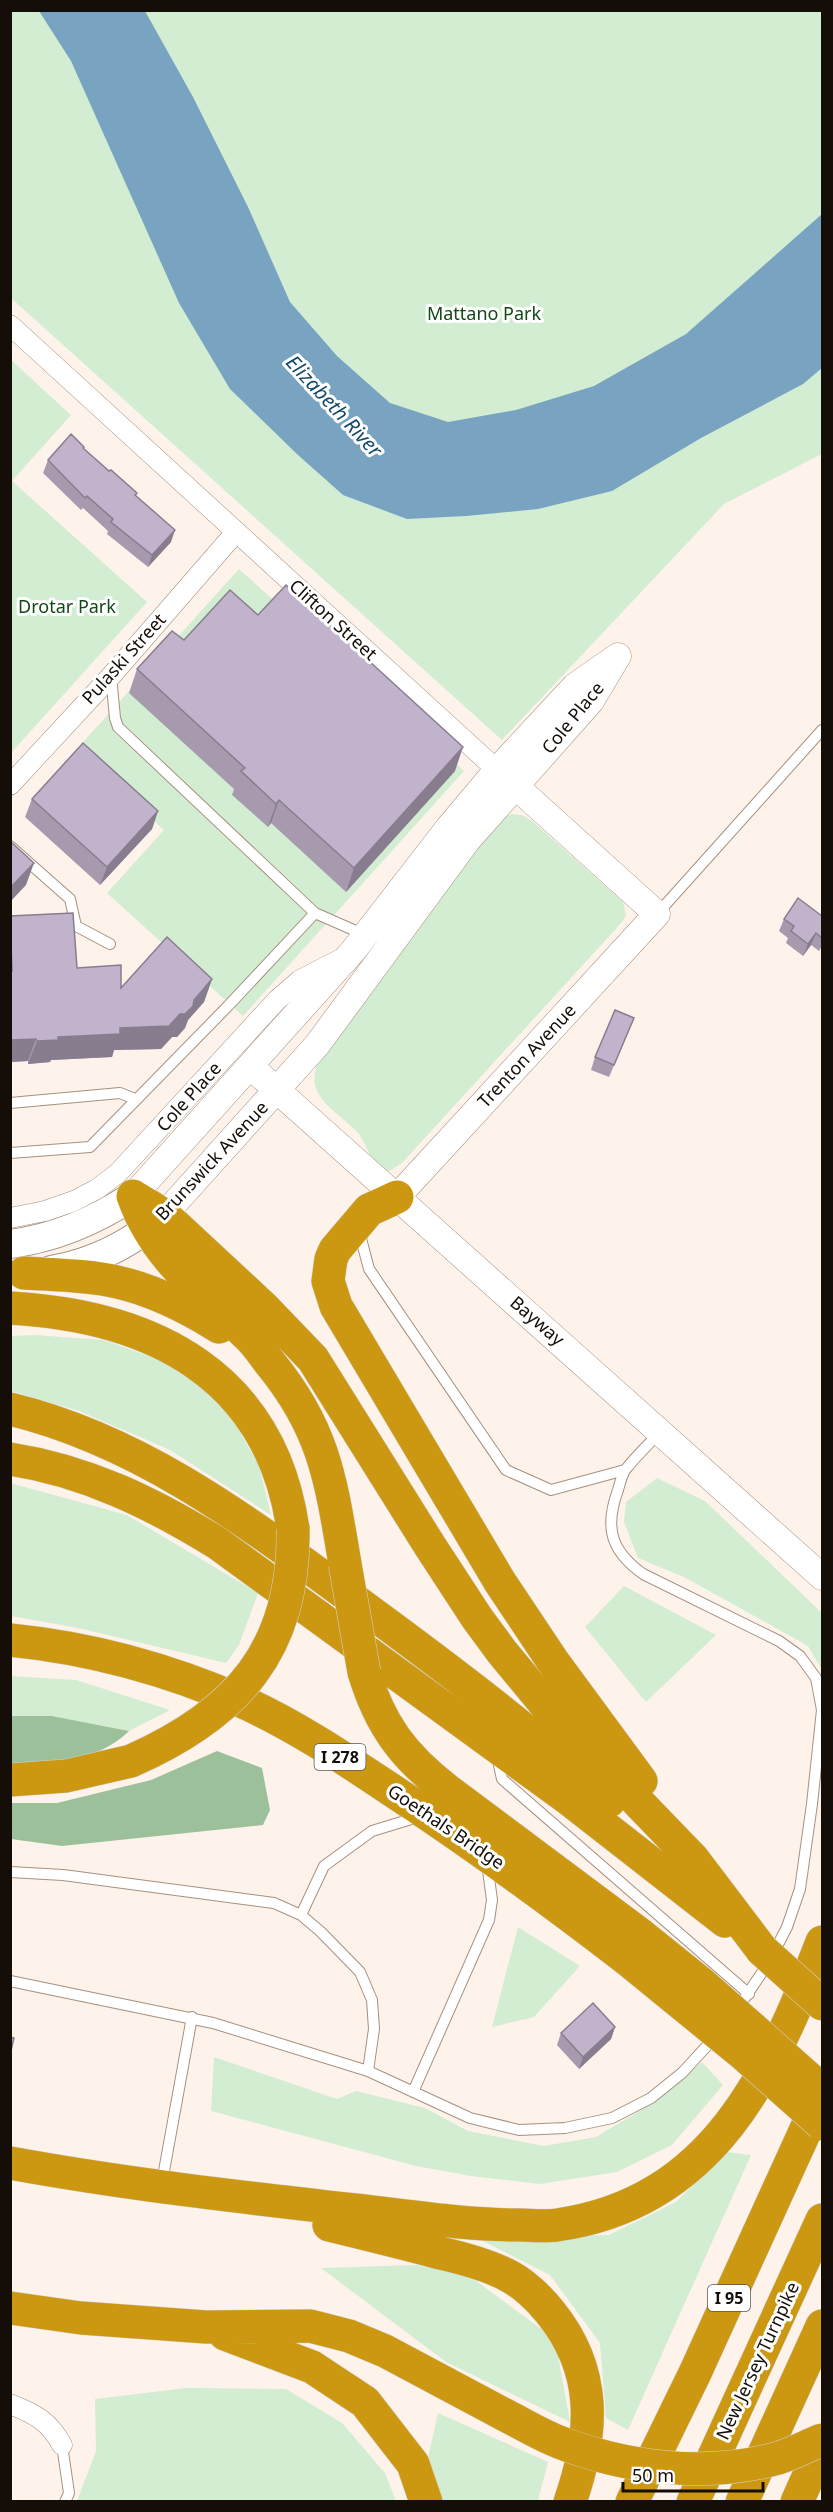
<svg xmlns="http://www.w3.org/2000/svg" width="833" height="2512" font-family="'Noto Sans',sans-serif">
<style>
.green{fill:#d2edd1}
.forest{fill:#9bc09a}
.water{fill:#78a4c2}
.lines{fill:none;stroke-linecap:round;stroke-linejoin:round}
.service-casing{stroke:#a7907e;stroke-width:12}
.minor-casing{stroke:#a7907e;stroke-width:21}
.tertiary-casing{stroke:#a7907e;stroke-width:27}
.secondary-casing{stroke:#a7907e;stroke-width:30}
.motorway-casing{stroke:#d5d3d2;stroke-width:34}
.service{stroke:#fff;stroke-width:10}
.minor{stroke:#fff;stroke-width:20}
.tertiary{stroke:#fff;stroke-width:26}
.secondary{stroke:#fff;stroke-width:28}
.motorway{stroke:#cc9811;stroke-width:33}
.motorway-bridge-casing{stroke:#d5d3d2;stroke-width:34;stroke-linecap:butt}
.motorway-bridge{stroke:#cc9811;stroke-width:33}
.wall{fill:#a79aaf}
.shaded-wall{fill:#887d8f}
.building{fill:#c2b3cc;stroke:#887d8f;stroke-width:1.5}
.labels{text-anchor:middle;stroke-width:6;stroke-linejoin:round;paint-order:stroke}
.shield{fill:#fff;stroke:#5b5651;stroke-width:1.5}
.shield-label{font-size:16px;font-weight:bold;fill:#150d07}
.park-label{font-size:18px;fill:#134817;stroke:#fff}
.street-label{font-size:18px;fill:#150d07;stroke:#fff}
.water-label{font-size:20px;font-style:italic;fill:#134968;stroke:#fff}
</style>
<rect width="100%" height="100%" fill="#fdf3eb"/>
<path class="green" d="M11 11H822V454L724 504 502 740 11 298Z
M11 360 71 415 12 481 147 602 11 753Z
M239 569 464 771 243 1016 107 893 164 830 75 751Z
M511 814 522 815 532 821 623 902 626 915 623 921 402 1163 388 1172C370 1166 369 1147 358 1133 345 1118 320 1105 315 1085 313 1076 316 1067 319 1058L493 825Z
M35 1335 104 1340 160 1360 206 1389 233 1419 259 1466 271 1515 170 1450 79 1411 11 1391V1336Z
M657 1478 705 1501 822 1613V1670L808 1646 686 1578 638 1558 624 1522 626 1502Z
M10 1483 127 1515 258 1593 239 1645 226 1663 78 1628 11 1616Z
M624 1586 716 1635 646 1702 585 1627Z
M10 1676 76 1680 170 1710 129 1731 52 1716H11Z
M518 1927 580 1966 534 2017 492 2027Z
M214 2057 337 2099 356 2091 425 2108 468 2131 544 2146 596 2137 658 2100 702 2062 723 2085 672 2145 617 2172 540 2184 471 2176 416 2166 211 2111Z
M726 2152 751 2155 628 2430 606 2418 600 2343 550 2275 477 2238 609 2235 676 2202Z
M416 2265 468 2275 555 2339 570 2422 446 2362 321 2268Z
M186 2388 286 2389 342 2423 385 2473 396 2501H77L96 2451 95 2399Z
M438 2413 548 2462 538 2501 442 2502 428 2458Z"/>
<path class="forest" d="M11 1716H52L129 1731C98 1762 51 1764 11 1767Z
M217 1751 262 1768 270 1810 263 1825 62 1846 11 1839V1803H57L151 1780Z"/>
<path class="water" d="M39 11H145L193 97 248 207 290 302 337 356 390 403 448 422 516 410 594 386 686 334 822 214V368L803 384 701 438 612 491 538 509 466 516 407 519 343 495 298 455 230 389 179 303 71 61Z"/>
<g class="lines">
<defs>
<path id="service" d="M111 676 115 718 118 727 315 913
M10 846 70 899 76 926 110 944
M657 914 822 730
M10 1103 120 1093 135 1099
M10 1153 90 1147 228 1006 315 913 365 935
M359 1231 369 1269 506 1470 551 1490 625 1470
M661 1431C650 1443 637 1455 626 1469 622 1474 620 1483 618 1490 604 1528 611 1551 643 1574L779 1641 800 1656 816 1678 822 1710 812 1804 800 1889 787 1927 769 1962 736 2011
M497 1756 502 1779 749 1994
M10 1872 63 1875 274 1903 301 1915 321 1932 360 1972 372 2000 374 2029 368 2071
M301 1915 324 1866 372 1831 418 1817
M10 1981 213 2023 368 2071 470 2118 519 2130 565 2128 612 2118 651 2098 682 2073 717 2035
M413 2092 489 1920 492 1900 487 1863
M162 2182 192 2017
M62 2445 69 2493 65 2502"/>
<path id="minor" d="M10 325 497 770
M10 785 111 676 236 532
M10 1218 45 1211 74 1201 97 1189 118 1173 277 1000 300 980 341 959
M10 2404C35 2414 49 2421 62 2445"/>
<path id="tertiary" d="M251 1067 822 1577
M133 1196 353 951 449 827 497 770 575 686 618 656
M397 1197 657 914 502 774
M164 1215 317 1045 467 841 591 701 616 659"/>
<path id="secondary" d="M10 1244C56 1238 95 1221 133 1196
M51 1270C93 1263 132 1243 164 1215"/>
<path id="motorway" d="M133 1196 164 1215 263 1307 313 1359 430 1546 477 1618 502 1652 555 1716 693 1859 762 1950
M133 1196C155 1258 202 1291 247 1335 256 1343 263 1354 270 1363 325 1430 331 1481 345 1564
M397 1197 369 1210 335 1250 331 1259 328 1281 336 1306 500 1582 552 1660 641 1781
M24 1273C55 1275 87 1275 117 1282 153 1290 187 1307 219 1327
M10 1308C154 1316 271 1376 293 1529
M10 1409C138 1440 242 1518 346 1594 438 1661 524 1726 609 1801
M10 1459C87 1471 152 1503 217 1543L570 1800 725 1921
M10 1640C90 1648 170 1670 243 1702 292 1724 339 1755 384 1785 468 1840 549 1899 628 1960
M364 1672C380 1725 403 1756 447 1790L641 1935
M10 1780 66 1776 131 1761
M10 2163C125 2184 240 2197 355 2210 409 2216 464 2225 519 2225 531 2225 545 2227 557 2225 714 2203 771 2073 822 1942
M329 2225C366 2234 403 2243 440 2253 462 2258 485 2264 505 2274 522 2282 539 2298 550 2312 598 2371 594 2433 570 2502
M10 2308 81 2318 206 2327 310 2326 349 2336 385 2351 505 2415
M225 2334 312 2367 365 2402 413 2464 426 2502
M632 2502 695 2373 822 2094
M693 2502 822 2220
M742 2502 822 2326
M797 2502 822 2446"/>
</defs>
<use href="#service" class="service-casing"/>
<use href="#minor" class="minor-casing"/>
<use href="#tertiary" class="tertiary-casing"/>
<use href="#secondary" class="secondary-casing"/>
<use href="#motorway" class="motorway-casing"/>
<use href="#service" class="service"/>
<use href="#minor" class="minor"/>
<use href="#tertiary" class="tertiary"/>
<use href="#secondary" class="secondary"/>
<use href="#motorway" class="motorway"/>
<defs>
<path id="motorway-bridge" d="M345 1564 364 1672
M131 1761C237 1714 295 1650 293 1529
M641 1935 702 1984 822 2090
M762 1950 822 2004
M628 1960 742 2053 822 2124
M505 2415C523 2424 541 2435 559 2442 625 2468 702 2477 771 2460 789 2456 806 2446 822 2440"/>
</defs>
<use href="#motorway-bridge" class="motorway-bridge-casing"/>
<use href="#motorway-bridge" class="motorway-bridge"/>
</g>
<path class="wall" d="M84 449 109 471 137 493 136 496 171 542 148 567 107 534 108 531 83 508 81 510 43 473 48 460Z
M258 615 455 771 346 892 271 823 268 827 232 795 234 789 129 693 137 669Z
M32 799 158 811 152 829 100 885 25 817Z
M10 916 77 968 121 988 212 979 204 1002 188 1020 185 1028 177 1037H172L161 1049 114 1050 112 1057 51 1060 50 1062 28 1064V1061L10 1062Z
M822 916V946L819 951 811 945 803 956 786 943 788 938 779 931 784 919Z
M634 1018 609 1077 591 1070 595 1057Z
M615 2027 611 2039 579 2069 557 2045 561 2033Z"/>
<path class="shaded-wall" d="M175 530 171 542 148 567 152 555Z
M463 747 455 771 346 892 354 868Z
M279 800 271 823 268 827 276 804Z
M158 811 152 829 100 885 107 867Z
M34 863 26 885 10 902V888Z
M816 933 811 945 803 956 808 944Z
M212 979 204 1002 188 1020 185 1028 177 1037H172L161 1049 114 1050 112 1057 51 1060 50 1062 28 1064 37 1041 58 1037 120 1028 194 1000Z
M36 1039 28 1061 10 1062V1040Z
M615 2027 611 2039 579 2069 583 2057Z"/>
<path class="building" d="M71 434 84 447 83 448 109 471 111 470 137 493 135 495 175 530 152 555 111 522 113 519 87 496 85 498 48 460Z
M286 585 463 747 354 868 279 800 276 804 241 771 245 768 137 669 172 631 184 640 230 590 258 615Z
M83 743 158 811 107 867 32 799Z
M10 841 34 863 10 888Z
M798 898 822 916V938L816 933 808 944 791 931 794 926 784 919Z
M73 913 77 968 121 965V988L167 937 212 979 194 1000 193 1006 185 1014H180L169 1026 120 1028V1034L58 1037V1040L37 1041 36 1039 10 1040V971H12L10 916Z
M615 1010 634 1018 614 1065 595 1057Z
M593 2003 615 2027 583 2057 561 2033Z
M10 2037 14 2038 10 2055Z"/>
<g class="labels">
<g class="shield">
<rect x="314.5" y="1744" width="51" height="26" rx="4.5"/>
<rect x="708" y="2285" width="42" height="26" rx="4.5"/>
</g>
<g class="shield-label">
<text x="340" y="1763">I 278</text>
<text x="729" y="2304">I 95</text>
</g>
<g class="park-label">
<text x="484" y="320">Mattano Park</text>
<text x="67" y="613">Drotar Park</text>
</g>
<g class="street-label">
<text transform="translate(333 620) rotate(42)" y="6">Clifton Street</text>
<text transform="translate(124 659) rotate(-48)" y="6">Pulaski Street</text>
<text transform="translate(573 718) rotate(-51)" y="6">Cole Place</text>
<text transform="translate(527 1056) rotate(-47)" y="6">Trenton Avenue</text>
<text transform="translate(189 1097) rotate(-48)" y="6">Cole Place</text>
<text transform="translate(212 1161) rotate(-47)" y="6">Brunswick Avenue</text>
<text transform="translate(537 1321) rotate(41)" y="6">Bayway</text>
<text transform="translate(446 1827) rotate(34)" y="6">Goethals Bridge</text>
<text transform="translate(758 2361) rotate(-65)" y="6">New Jersey Turnpike</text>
</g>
<g class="water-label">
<text transform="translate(334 406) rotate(47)" y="7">Elizabeth River</text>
</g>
</g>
<rect width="833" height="2512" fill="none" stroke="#150d07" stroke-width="24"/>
<path d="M623 2482v9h140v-9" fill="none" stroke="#150d07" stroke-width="3"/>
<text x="632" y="2482" font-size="18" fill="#150d07" stroke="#ffffff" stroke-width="4.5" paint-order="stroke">50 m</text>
</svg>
